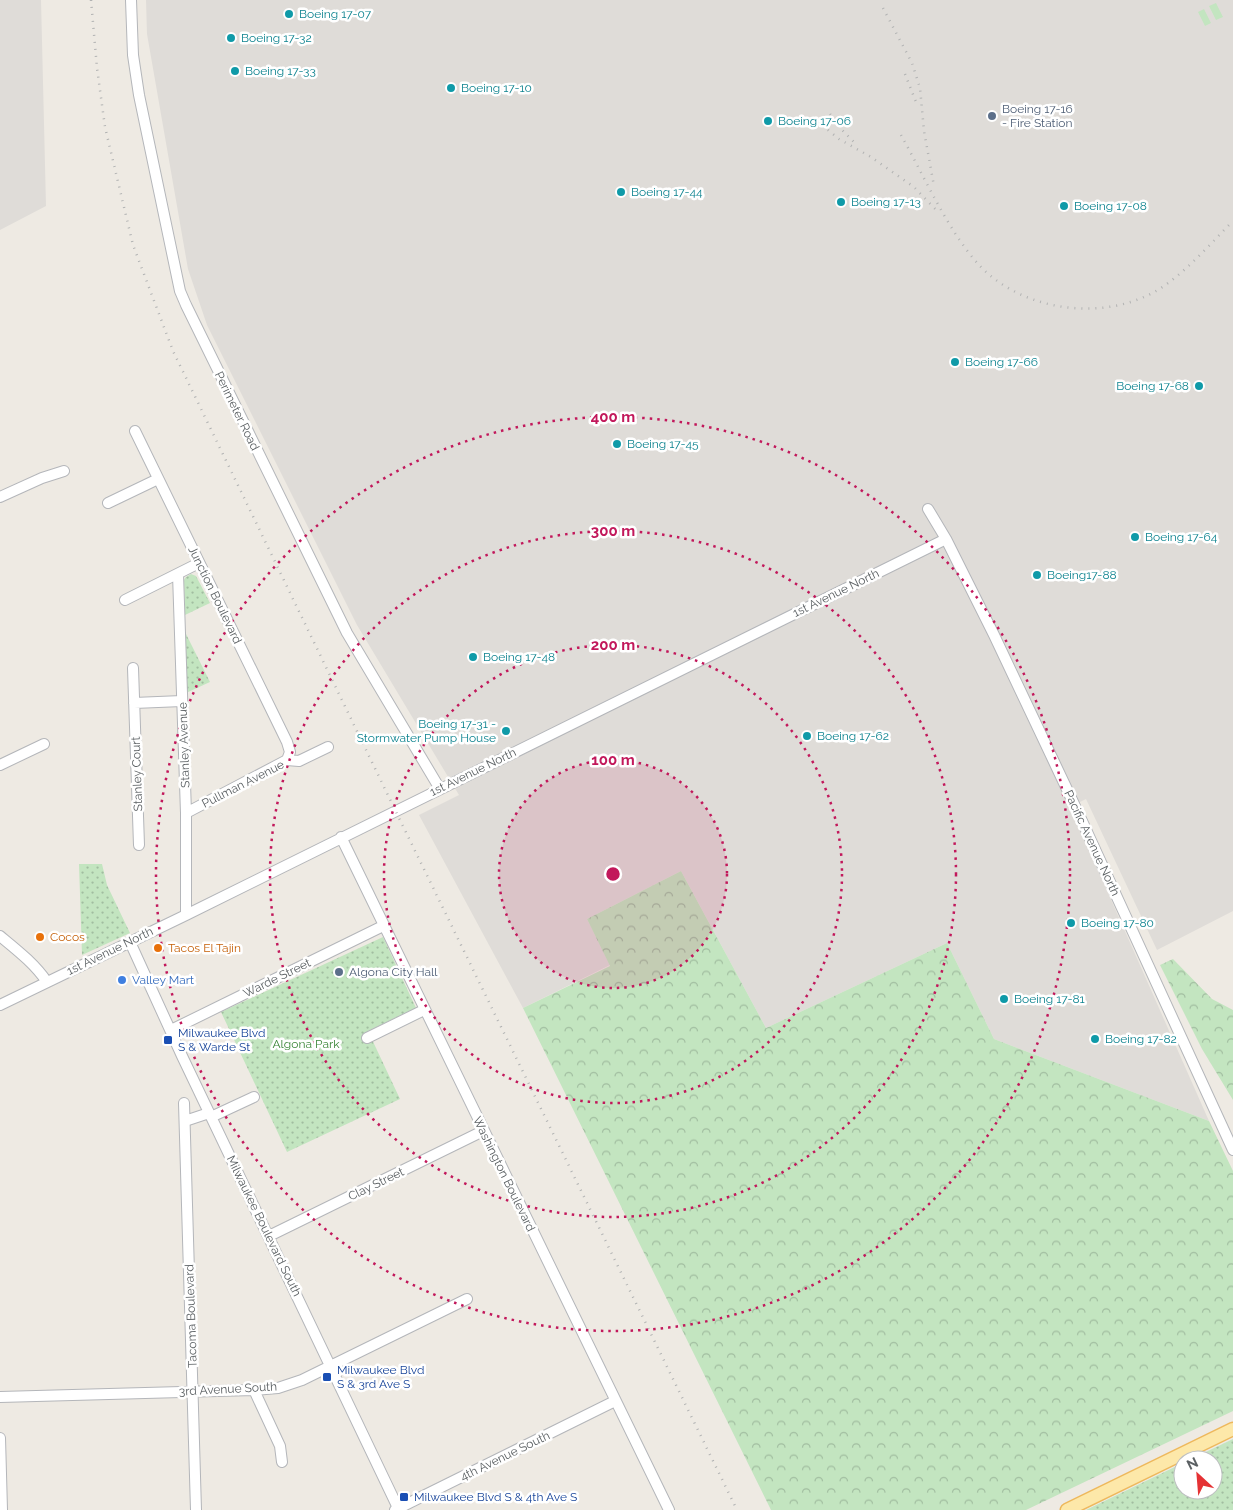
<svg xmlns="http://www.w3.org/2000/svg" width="1233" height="1510" font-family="Raleway,sans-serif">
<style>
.industrial{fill:#dfdcd8}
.grass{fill:#c3e5c0}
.forest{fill:url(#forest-crowns)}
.park{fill:url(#park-dots)}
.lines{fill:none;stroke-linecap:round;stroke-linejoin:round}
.minor-casing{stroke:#b4b6ba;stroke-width:12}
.major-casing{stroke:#eeb85c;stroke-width:15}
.minor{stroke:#fff;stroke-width:10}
.major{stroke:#fde8a9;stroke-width:12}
.rail{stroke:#b2b3b3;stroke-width:2.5;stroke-dasharray:1 6;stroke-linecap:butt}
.ring{fill:none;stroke:#c2185b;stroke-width:2.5;stroke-dasharray:2.5 5}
.culture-dot{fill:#0f9aa8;stroke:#fff;stroke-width:2}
.service-dot{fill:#5c6f8a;stroke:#fff;stroke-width:2}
.food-dot{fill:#e8710a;stroke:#fff;stroke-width:2}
.shop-dot{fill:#3f7fe0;stroke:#fff;stroke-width:2}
.transit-dot{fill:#1a4fb4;stroke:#fff;stroke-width:2}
.labels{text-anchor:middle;stroke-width:5;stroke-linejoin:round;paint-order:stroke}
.culture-label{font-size:12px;fill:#0d838f;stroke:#fff;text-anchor:start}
.service-label{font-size:12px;fill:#4e5e75;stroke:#fff;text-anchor:start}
.street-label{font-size:12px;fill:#5b6063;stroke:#fff}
.food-label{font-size:12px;fill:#c56008;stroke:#fff;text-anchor:start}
.shop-label{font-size:12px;fill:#366cbe;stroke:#fff;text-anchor:start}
.transit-label{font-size:12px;fill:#164399;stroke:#fff;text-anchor:start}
.park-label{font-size:12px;fill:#3b8638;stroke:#fff}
.centre{fill:#c2185b;stroke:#fff;stroke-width:2.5}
.ring-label{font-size:15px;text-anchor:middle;font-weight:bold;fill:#c2185b;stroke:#fff;stroke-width:5;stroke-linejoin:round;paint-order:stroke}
</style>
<defs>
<pattern id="forest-crowns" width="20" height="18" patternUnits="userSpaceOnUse" patternTransform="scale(1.25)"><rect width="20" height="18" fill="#c3e5c0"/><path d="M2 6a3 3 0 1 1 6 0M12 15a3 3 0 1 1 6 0" fill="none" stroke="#a1bda0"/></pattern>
<pattern id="park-dots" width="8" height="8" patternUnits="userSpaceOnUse" patternTransform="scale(1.25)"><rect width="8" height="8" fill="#c3e5c0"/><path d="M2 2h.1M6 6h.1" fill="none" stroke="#a1bda0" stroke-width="1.8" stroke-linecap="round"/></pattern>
</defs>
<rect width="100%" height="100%" fill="#eeeae3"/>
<path class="industrial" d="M0 0H41L46 206 0 230Z
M146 0H1233V911L1157 950 1086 799 1070 807 1209 1121 994 1039 947 943 766 1028 681 871 587 919 610 965 523 1008 419 815 459 795 357 625 207 325 188 269 147 34Z"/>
<path class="grass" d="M1216 3 1223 17 1216 20 1209 6Z
M1204 9 1211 23 1205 26 1198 12Z"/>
<path class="forest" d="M681 871 766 1028 947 943 994 1039 1209 1121 1233 1171V1411L1026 1510H771L523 1008 610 966 587 919Z
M1173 959 1212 999 1233 1010V1100L1202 1049 1160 965Z"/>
<path class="park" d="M191 574 196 576 210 603 185 615 184 580 186 577Z
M185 632 210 682 186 693Z
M79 864H102L107 885 130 933 82 955Z
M383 937 416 1008 368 1031 400 1099 287 1152 221 1012Z
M1233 1439V1510H1086L1183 1463V1490H1213V1460H1189Z"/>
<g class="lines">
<defs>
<path id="minor" d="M131 0 133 55 139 95 180 291 186 305 347 633 440 789
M135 431 287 742 290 752 287 760
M0 497 42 478 64 471
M108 503 158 479
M928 509 946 539 994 635 1082 821 1233 1150
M178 574 186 813V915
M125 600 199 563
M133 668 139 845
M134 703 182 701
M0 765 44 744
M186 813 287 760 299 761 328 747
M341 837 669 1510
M0 936C17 950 35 964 47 982
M130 942 182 1056 399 1510
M0 1005 186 915 946 539
M171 1030 383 926
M367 1038 424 1010
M184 1103 196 1510
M211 1117 254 1097
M185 1121 209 1113
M269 1236 483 1131
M254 1390 280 1446 282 1462
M0 1397 254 1390 278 1388 302 1380 467 1299
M0 1438 2 1510
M395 1510 615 1401"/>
<path id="major" d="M1067 1510 1233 1429"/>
</defs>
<use href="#minor" class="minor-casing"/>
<use href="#major" class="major-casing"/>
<use href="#minor" class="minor"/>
<use href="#major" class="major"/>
<path class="rail" d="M91 0 97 68 105 127 133 245 173 351 399 818 737 1510
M883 8 912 63 920 88 924 131 934 186
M905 74 916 102
M830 114 842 130 856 144
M817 121 839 139 871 157 914 187 939 213
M901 135C924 176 948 231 979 265 1023 312 1106 323 1161 288 1188 270 1210 244 1233 221"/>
</g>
<circle cx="613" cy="874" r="114" fill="#c2185b" fill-opacity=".12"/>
<g class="ring">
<circle cx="613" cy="874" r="114"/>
<circle cx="613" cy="874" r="229"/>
<circle cx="613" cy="874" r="343"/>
<circle cx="613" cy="874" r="457"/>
</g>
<g class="culture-dot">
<circle cx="289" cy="14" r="5"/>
<circle cx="231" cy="38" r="5"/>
<circle cx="235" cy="71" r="5"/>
<circle cx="451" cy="88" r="5"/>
<circle cx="768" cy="121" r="5"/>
<circle cx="621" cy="192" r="5"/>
<circle cx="841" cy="202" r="5"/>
<circle cx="1064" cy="206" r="5"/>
<circle cx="955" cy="362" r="5"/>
<circle cx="1199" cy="386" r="5"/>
<circle cx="617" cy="444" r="5"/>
<circle cx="1135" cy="537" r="5"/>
<circle cx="1037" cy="575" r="5"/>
<circle cx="473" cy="657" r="5"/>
<circle cx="506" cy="731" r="5"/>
<circle cx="807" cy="736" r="5"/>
<circle cx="1071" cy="923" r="5"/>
<circle cx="1004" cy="999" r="5"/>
<circle cx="1095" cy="1039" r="5"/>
</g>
<g class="service-dot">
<circle cx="992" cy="116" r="5"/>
<circle cx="339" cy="972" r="5"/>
</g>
<g class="food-dot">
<circle cx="40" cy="937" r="5"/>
<circle cx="158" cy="948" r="5"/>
</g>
<circle class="shop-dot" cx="122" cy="980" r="5"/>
<g class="transit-dot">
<rect x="163" y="1035" width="10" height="10" rx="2.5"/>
<rect x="322" y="1372" width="10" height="10" rx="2.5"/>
<rect x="399" y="1492" width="10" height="10" rx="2.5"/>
</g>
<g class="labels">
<g class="culture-label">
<text x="299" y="18">Boeing 17-07</text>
<text x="241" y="42">Boeing 17-32</text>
<text x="245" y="75">Boeing 17-33</text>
<text x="461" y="92">Boeing 17-10</text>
<text x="778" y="125">Boeing 17-06</text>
<text x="631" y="196">Boeing 17-44</text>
<text x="851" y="206">Boeing 17-13</text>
<text x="1074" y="210">Boeing 17-08</text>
<text x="965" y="366">Boeing 17-66</text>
<text x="1189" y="390" text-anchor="end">Boeing 17-68</text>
<text x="627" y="448">Boeing 17-45</text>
<text x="1145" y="541">Boeing 17-64</text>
<text x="1047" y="579">Boeing17-88</text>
<text x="483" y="661">Boeing 17-48</text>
<text x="496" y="728" text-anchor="end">Boeing 17-31 -<tspan x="496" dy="14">Stormwater Pump House</tspan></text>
<text x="817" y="740">Boeing 17-62</text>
<text x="1081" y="927">Boeing 17-80</text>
<text x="1014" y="1003">Boeing 17-81</text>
<text x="1105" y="1043">Boeing 17-82</text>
</g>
<g class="service-label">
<text x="1002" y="113">Boeing 17-16<tspan x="1002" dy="14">- Fire Station</tspan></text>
<text x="349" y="976">Algona City Hall</text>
</g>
<g class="street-label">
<text transform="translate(237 411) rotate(64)" y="4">Perimeter Road</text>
<text transform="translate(836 593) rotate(-26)" y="4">1st Avenue North</text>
<text transform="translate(215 595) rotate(64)" y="4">Junction Boulevard</text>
<text transform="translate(184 745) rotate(-92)" y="4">Stanley Avenue</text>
<text transform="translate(473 772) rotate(-26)" y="4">1st Avenue North</text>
<text transform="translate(137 774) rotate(-92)" y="4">Stanley Court</text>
<text transform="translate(243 784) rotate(-27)" y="4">Pullman Avenue</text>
<text transform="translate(1092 843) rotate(65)" y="4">Pacific Avenue North</text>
<text transform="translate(110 951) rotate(-26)" y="4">1st Avenue North</text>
<text transform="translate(277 978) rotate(-26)" y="4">Warde Street</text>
<text transform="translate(504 1174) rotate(64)" y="4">Washington Boulevard</text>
<text transform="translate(376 1184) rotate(-26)" y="4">Clay Street</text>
<text transform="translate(264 1226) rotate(64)" y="4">Milwaukee Boulevard South</text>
<text transform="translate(191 1316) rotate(-92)" y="4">Tacoma Boulevard</text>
<text transform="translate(228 1389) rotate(-3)" y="4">3rd Avenue South</text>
<text transform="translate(505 1456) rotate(-26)" y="4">4th Avenue South</text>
</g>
<g class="food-label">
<text x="50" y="941">Cocos</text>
<text x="168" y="952">Tacos El Tajin</text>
</g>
<g class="shop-label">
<text x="132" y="984">Valley Mart</text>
</g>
<g class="transit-label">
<text x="178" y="1037">Milwaukee Blvd<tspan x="178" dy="14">S &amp; Warde St</tspan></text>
<text x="337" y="1374">Milwaukee Blvd<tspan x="337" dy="14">S &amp; 3rd Ave S</tspan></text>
<text x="414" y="1501">Milwaukee Blvd S &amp; 4th Ave S</text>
</g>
<g class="park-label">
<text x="306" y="1048">Algona Park</text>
</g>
</g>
<circle cx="613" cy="874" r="8" class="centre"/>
<g class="ring-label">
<text x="613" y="422">400 m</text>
<text x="613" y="536">300 m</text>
<text x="613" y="650">200 m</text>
<text x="613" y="765">100 m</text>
</g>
<g transform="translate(1198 1475) rotate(334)"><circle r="24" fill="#ffffff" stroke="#bdbfc1"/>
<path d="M0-4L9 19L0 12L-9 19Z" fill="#e53234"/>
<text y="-8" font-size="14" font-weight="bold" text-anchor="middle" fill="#5b6063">N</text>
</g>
</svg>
